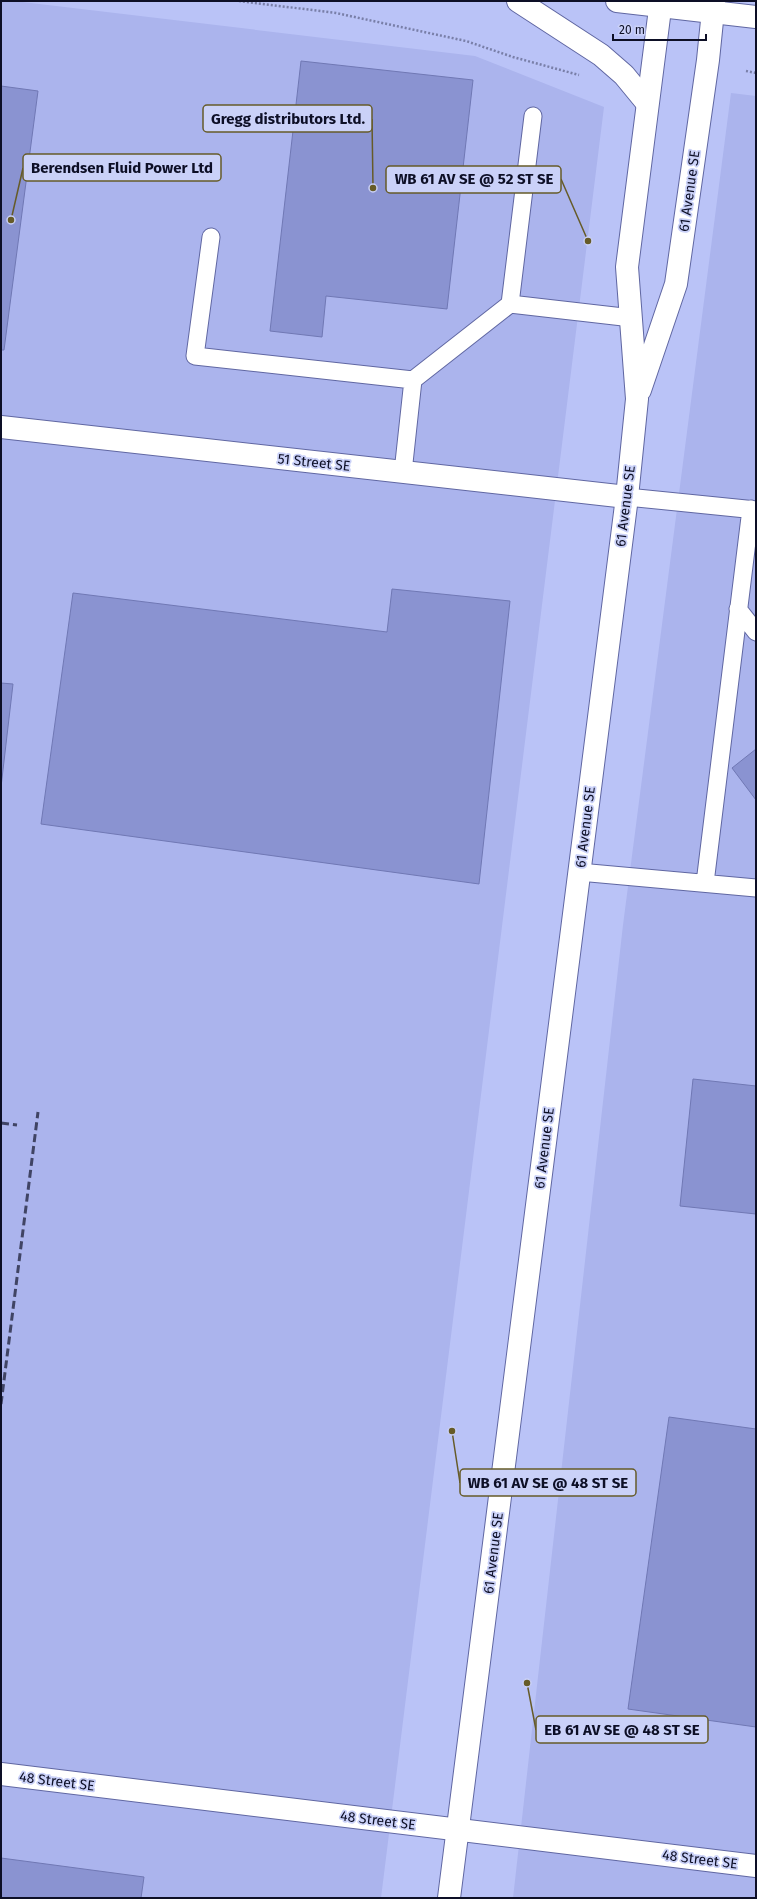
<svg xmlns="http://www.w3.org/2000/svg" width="757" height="1899" font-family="'Fira Sans',sans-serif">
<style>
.built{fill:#abb4ed}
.building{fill:#8a93d1;stroke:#7078b4}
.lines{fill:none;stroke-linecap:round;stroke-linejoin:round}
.service-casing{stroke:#6067a2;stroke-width:19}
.minor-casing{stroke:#6067a2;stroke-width:24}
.tertiary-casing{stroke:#6067a2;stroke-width:24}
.secondary-casing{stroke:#6067a2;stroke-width:24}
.path{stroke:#797fa8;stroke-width:2.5;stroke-dasharray:2 2;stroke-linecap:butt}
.service{stroke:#fff;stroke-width:17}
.minor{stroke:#fff;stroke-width:22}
.tertiary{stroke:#fff;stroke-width:22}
.secondary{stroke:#fff;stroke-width:22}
.rail{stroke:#404464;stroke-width:3;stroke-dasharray:8 4;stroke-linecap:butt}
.labels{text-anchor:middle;stroke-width:3.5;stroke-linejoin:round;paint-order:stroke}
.street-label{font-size:14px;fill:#0d0f26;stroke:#cad1f8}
.leader{fill:none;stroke:#665b28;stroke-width:1.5}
.callout-dot{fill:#665b28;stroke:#cad1f8;stroke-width:1.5}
.callout{fill:#cad1f8;stroke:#665b28;stroke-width:1.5}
.callout-label{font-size:15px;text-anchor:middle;font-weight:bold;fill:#0d0f26}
</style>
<rect width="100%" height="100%" fill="#bac3f7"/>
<path class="built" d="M1 1H14L475 56 604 107 381 1898H1Z
M731 93 756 96V1898H513L623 925Z"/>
<path class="building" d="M301 61 473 80 447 309 326 296 322 337 270 331Z
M1 86 38 91 4 350H1Z
M392 589 510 601 479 884 41 824 73 593 387 632Z
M1 683 13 684 1 787Z
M756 749V800L732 768Z
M693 1079 756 1086V1214L680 1206Z
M669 1417 756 1429V1727L628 1709Z
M1 1858 144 1877 141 1898H1Z"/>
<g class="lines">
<defs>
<path id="service" d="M211 237 195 356 413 380
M510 304 533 116
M403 472 413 380 510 304 632 318
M627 497 756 510
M738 609 756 632
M579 872 756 888
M705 883 751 509"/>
<path id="minor" d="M1 427 627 497
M1 1774 756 1866"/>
<path id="tertiary" d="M640 390 676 284 708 60 714 1
M449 1898 627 497 637 399 627 267 661 1"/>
<path id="secondary" d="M518 1 601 55 624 75 647 103
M617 1 756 17"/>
</defs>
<use href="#service" class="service-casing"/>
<use href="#minor" class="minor-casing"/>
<use href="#tertiary" class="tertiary-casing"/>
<use href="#secondary" class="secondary-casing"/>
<path class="path" d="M239 1 336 13 466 41 513 57 579 75
M746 71 756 73"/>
<use href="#service" class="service"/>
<use href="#minor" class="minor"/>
<use href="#tertiary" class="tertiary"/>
<use href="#secondary" class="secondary"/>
<path class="rail" d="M1 1123 17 1125
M1 1404 38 1112"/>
</g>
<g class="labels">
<g class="street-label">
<text transform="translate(689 191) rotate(-82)" y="5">61 Avenue SE</text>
<text transform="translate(314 462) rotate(6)" y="5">51 Street SE</text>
<text transform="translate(625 506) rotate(-83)" y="5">61 Avenue SE</text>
<text transform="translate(585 827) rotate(-83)" y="5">61 Avenue SE</text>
<text transform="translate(544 1148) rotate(-83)" y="5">61 Avenue SE</text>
<text transform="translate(493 1553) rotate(-83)" y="5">61 Avenue SE</text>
<text transform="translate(57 1781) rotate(7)" y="5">48 Street SE</text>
<text transform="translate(378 1820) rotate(7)" y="5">48 Street SE</text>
<text transform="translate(700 1859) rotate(7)" y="5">48 Street SE</text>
</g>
</g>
<path class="leader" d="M373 188L372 119M11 220L23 168M588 241L561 179M452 1431L460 1483M527 1683L536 1730"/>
<g class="callout-dot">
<circle cx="373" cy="188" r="4"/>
<circle cx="11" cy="220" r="4"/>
<circle cx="588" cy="241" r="4"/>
<circle cx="452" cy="1431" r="4"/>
<circle cx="527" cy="1683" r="4"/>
</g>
<g class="callout">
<rect x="203" y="105" width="169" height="27" rx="4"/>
<rect x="23" y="154" width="198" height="27" rx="4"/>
<rect x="386" y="166" width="175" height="27" rx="4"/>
<rect x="460" y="1469" width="176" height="27" rx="4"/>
<rect x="536" y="1716" width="172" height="27" rx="4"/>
</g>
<g class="callout-label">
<text x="288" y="124">Gregg distributors Ltd.</text>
<text x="122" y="173">Berendsen Fluid Power Ltd</text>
<text x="474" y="184">WB 61 AV SE @ 52 ST SE</text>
<text x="548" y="1488">WB 61 AV SE @ 48 ST SE</text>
<text x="622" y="1735">EB 61 AV SE @ 48 ST SE</text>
</g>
<rect width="757" height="1899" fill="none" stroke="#0d0f26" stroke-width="4"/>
<path d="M613 34v6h93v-6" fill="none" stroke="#0d0f26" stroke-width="2"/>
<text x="619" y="34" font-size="12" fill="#0d0f26" stroke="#cad1f8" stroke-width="3" paint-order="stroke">20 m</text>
</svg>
